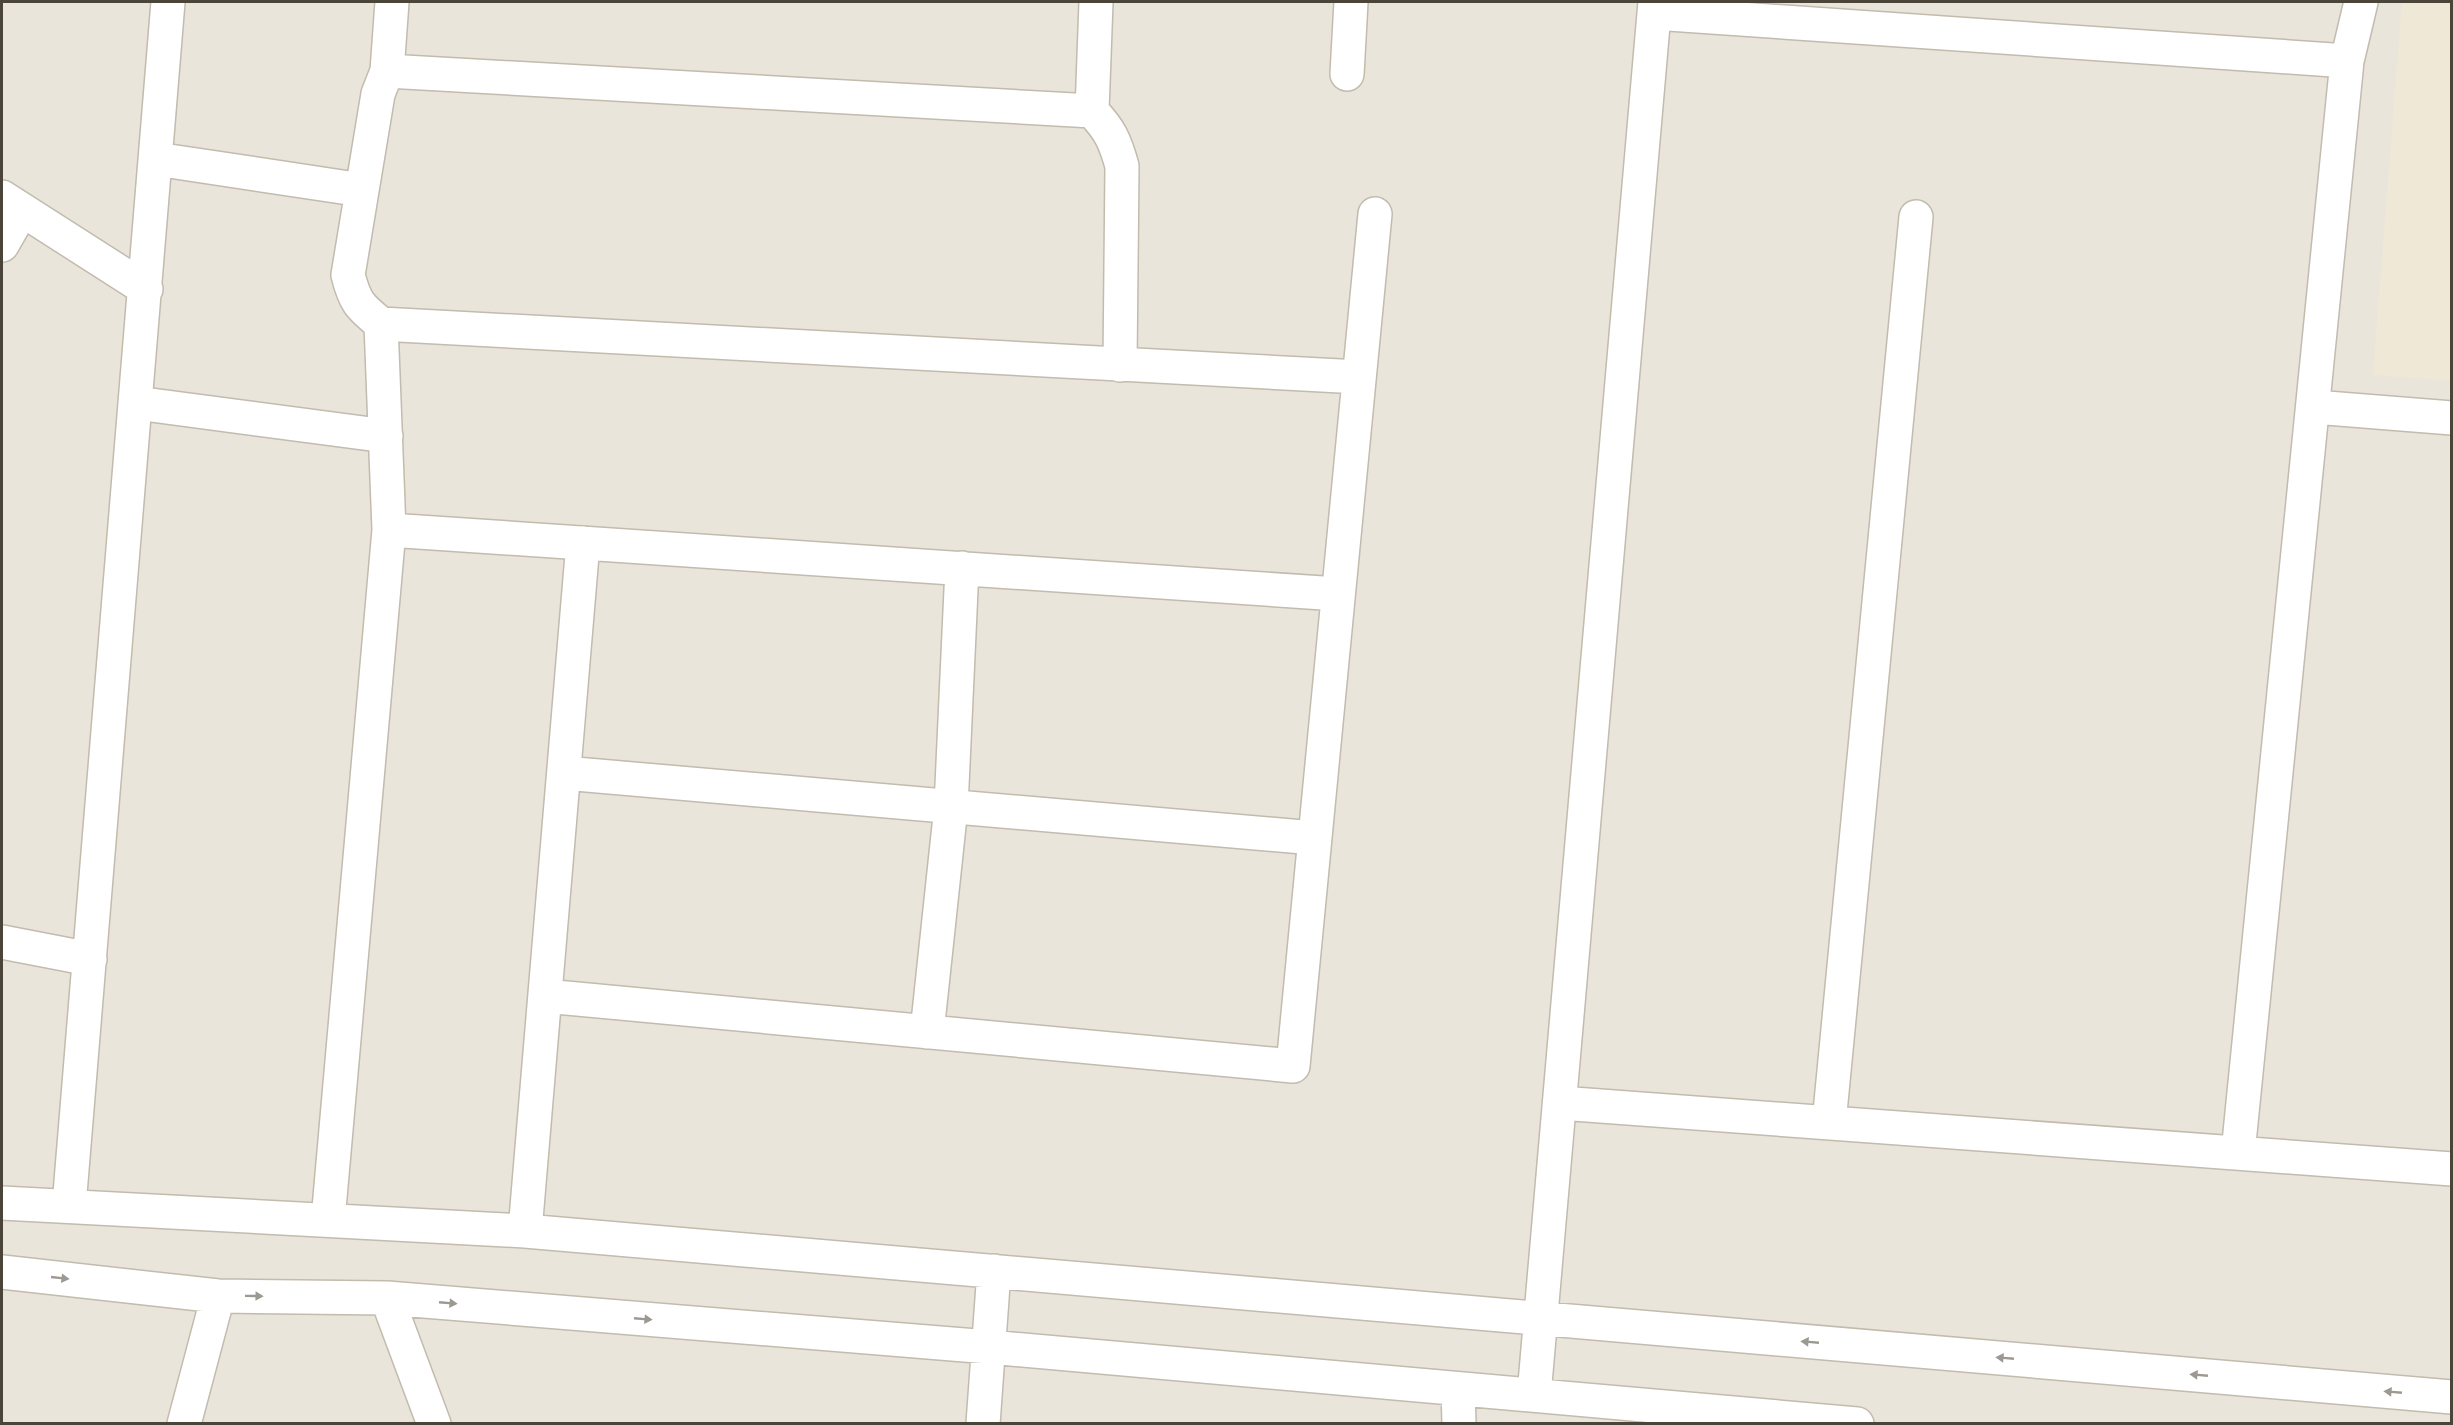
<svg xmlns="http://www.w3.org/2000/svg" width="2453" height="1425" font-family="'IBM Plex Sans',sans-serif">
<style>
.residential{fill:#eae5da}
.education{fill:#efe8d6}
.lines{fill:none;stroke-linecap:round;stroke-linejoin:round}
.minor-casing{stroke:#c2bbae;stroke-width:36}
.minor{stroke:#fff;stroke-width:33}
.oneway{fill:#9c9892}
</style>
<rect width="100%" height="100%" fill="#f6f3ec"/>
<path class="residential" d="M2 2H2451V1423H2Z"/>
<path class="education" d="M2402 2H2451V381L2373 375Z"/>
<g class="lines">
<defs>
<path id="minor" d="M392 2 387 71 1092 111 1096 2
M1654 13 2347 61 2238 1153
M2347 61 2361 2
M387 71 378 94 348 275C355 302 359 306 381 324L1359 377
M1347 74 1351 2
M1092 111C1110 130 1115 141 1122 166L1120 365
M156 159 362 190
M2 197 146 289
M2 245 22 210
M136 403 386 436
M2314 407 2452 418
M389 530 1338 594
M564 773 1314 838
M2 942 90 959
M545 996 1293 1066 1375 214
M927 1032 951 807 962 568
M1560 1103 2452 1169
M1829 1123 1916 217
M2 1203 525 1231 2452 1397
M69 1206 168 2
M328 1220 389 530 381 324
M525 1231 583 543
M2 1272 218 1296 387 1298 989 1347 1857 1424
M387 1298 434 1424
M1458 1389 1459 1424
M1534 1395 1655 2
M184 1424 218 1296
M983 1424 994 1271"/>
</defs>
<use href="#minor" class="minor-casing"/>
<use href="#minor" class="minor"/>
</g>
<defs><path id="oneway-solid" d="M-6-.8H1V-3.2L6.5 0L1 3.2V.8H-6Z" transform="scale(1.5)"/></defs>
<g class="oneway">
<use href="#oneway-solid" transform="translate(60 1278) rotate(6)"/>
<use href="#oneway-solid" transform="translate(254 1296) rotate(1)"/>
<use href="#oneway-solid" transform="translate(448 1303) rotate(5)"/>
<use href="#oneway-solid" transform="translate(643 1319) rotate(5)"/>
<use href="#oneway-solid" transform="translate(1810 1342) rotate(-175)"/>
<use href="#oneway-solid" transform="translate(2005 1358) rotate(-175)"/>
<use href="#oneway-solid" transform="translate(2199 1375) rotate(-175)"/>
<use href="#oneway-solid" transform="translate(2393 1392) rotate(-175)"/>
</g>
<rect width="2453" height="1425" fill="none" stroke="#4b4439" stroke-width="6"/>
</svg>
